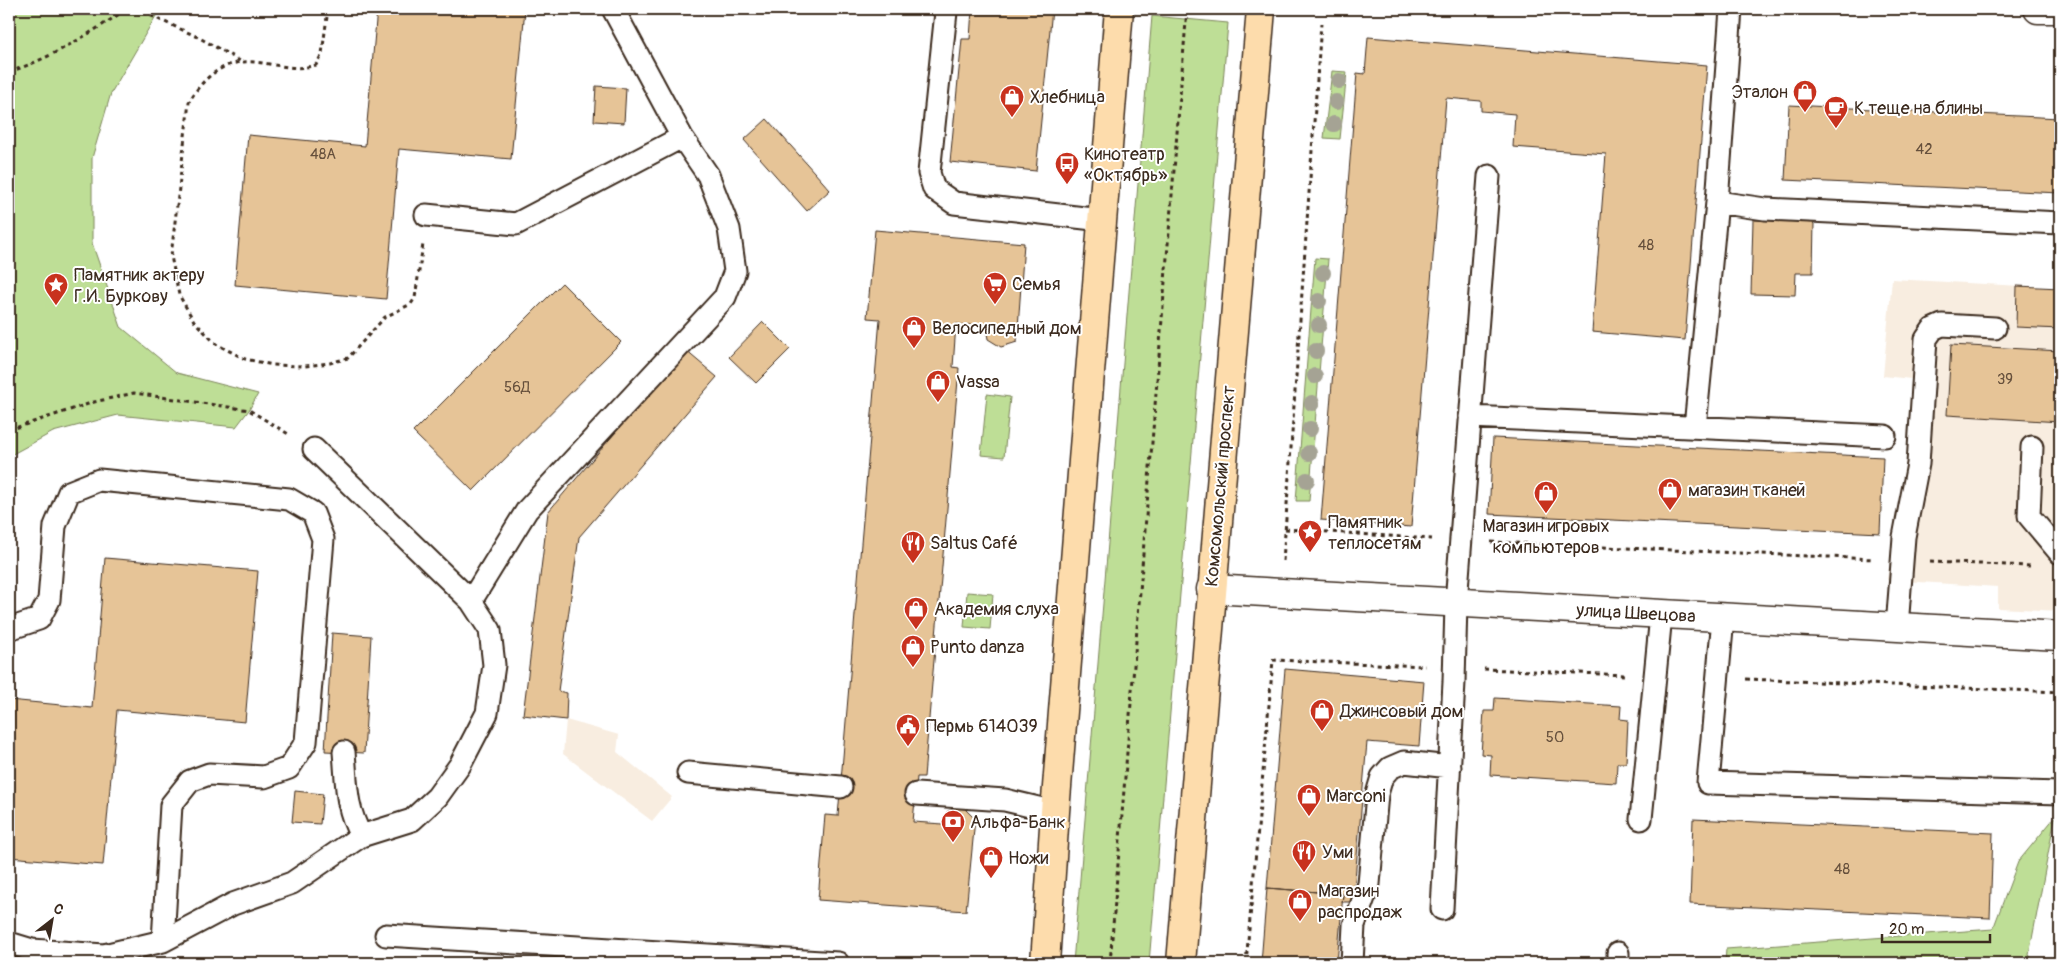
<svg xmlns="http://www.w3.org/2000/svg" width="2069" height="972" font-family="Pangolin,sans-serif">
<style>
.built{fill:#f8ede0}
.green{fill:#bede96;stroke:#7c845a}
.building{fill:#e6c497;stroke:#3b2a1e}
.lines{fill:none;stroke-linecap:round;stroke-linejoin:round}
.service-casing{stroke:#3b2a1e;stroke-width:25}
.minor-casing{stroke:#3b2a1e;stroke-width:31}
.secondary-casing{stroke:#3b2a1e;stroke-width:31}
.primary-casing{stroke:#3b2a1e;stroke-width:31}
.path{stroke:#3b2a1e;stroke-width:3;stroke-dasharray:4 4;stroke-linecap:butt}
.service{stroke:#fff;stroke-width:21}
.minor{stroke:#fff;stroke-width:28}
.secondary{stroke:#fff;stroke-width:28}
.primary{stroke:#fddcac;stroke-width:28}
.tree{fill:#a5a394}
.labels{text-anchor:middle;stroke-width:4;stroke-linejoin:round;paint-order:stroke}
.number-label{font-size:15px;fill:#66503c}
.poi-label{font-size:18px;fill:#3b2a1e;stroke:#fff;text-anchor:start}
.street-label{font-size:18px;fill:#3b2a1e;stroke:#fff}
</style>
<rect width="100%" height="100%" fill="#fff"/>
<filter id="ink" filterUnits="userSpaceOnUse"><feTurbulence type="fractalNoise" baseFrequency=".02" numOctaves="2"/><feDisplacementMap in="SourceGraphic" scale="10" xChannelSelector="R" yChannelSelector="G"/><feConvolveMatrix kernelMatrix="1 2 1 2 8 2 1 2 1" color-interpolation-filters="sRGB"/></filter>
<g filter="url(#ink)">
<path class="built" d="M1892 279 2060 288V611L1998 608V587L1887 580 1906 459 1911 379 1883 376Z
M566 720 619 735 617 752 672 797 652 821 563 754Z"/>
<path class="green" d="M9 9H160L111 93 92 158V243L121 327 177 373 258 394 249 410 236 427 118 415 53 432 9 456Z
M1152 16 1228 23 1149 963H1073Z
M1332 71 1347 72 1340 139 1324 138Z
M1315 258 1328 259 1309 501H1296Z
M987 394 1010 397 1004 457 981 455Z
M967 592 993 594 990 629 964 627Z
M2055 817 2029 955 2037 963H1725L1726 949 1993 929 2018 862Z"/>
<path class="building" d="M377 9H525L511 159 399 149 386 299 235 285 248 135 365 146Z
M972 9H1052L1036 171 950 162 962 39H970Z
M1368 37 1707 65 1685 340 1592 332 1606 154 1513 147 1515 114 1481 111V101L1446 98 1411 527 1321 520 1357 73 1365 74Z
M596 86 626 88 624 123 594 121Z
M1789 105 2060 118V193L1785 180Z
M767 119 830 190 807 211 744 140Z
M1753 220 1814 222 1813 273H1796L1795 295 1751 294Z
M875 230 1024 243 1017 342 1001 347 988 339 986 326 956 324 953 367 959 368 924 777H917L913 822 943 824 948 811 962 806 975 819 966 911 818 900 825 815 838 816 880 319 867 318Z
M562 283 621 342 473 491 413 432Z
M2017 286 2060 288V329L2016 327Z
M763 322 790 349 756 383 729 357Z
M1951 345 2060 351V422L1947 415Z
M685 350 717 377 579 537 558 691 567 693 566 720 523 715 548 512Z
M1493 438 1883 457 1880 533 1489 514Z
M105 558 258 571 245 722 117 710 103 865 9 857V700L92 708Z
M332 633 371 636 364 753 325 751Z
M1285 669 1424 681 1419 746 1367 742 1353 902H1342L1343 894 1267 888Z
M1495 698 1621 706 1620 719 1628 720 1626 763H1617L1616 783 1490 775 1491 755 1481 754 1484 711H1494Z
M295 791 323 794 320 824 292 822Z
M1693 819 1993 833 1990 918 1690 904Z
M1267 888 1343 894 1337 963H1261Z"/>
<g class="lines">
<defs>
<path id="service" d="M943 9 946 12 929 173 934 189 954 203 1102 220
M1731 9 1717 202 1765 209 2060 223
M426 215 516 224 682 137
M1470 417 1885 436
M1695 427 1717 202
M2032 447 2029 516 2060 553
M314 449 471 601
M1723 618 1708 783 2060 793
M1897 627 1904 537 1918 464 1926 339 1933 329 1942 325 1995 328
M9 629 39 619 49 600 55 526 69 492 99 480 289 499 313 513 323 539 306 742 289 768 264 777 209 774 190 781 171 805 163 941
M344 752C347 786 345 805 361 836
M688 773 841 787
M916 794 1005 800 1055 812
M1641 819 1661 615
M1442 909 1454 682 1456 603 1489 176
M386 935 838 963
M9 943 32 950 104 955 163 941 233 904 292 883 361 836 412 820 437 797 460 765 487 713 494 665 490 630 471 601 527 510 725 297 735 271 729 229 708 175 682 137 613 9
M1352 963 1354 925 1369 884 1377 794 1382 777 1390 768 1404 762 1450 767
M1618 963V953"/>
<path id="minor" d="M1211 589 2060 636"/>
<path id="secondary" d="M2038 9H2060"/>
<path id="primary" d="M1045 963 1055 812 1119 9
M1181 963 1261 9"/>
</defs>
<use href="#service" class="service-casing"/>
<use href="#minor" class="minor-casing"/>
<use href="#secondary" class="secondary-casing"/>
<use href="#primary" class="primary-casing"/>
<path class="path" d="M136 9 198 37 242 62
M328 9 322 54 316 65C290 73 268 60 243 62 218 64 200 82 189 102L171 256 179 295 194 321 216 344 245 359 273 365 305 366 330 363 348 358 385 317 411 304 415 298 423 244
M9 72C52 58 89 34 127 9
M9 430 94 402 134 393 249 410 290 435
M1285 529 1432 539
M1491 542 1874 559
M1283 561 1321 23
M1930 562 2031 566
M1484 669 1625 675
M1746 679 2060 692
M1110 963 1187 9
M1246 963 1273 660 1425 666"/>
<use href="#service" class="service"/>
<use href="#minor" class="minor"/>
<use href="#secondary" class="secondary"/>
<use href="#primary" class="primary"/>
</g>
<g class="tree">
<circle cx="1339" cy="81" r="8"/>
<circle cx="1336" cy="102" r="8"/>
<circle cx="1334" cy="124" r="8"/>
<circle cx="1323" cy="273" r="8"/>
<circle cx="1319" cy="301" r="8"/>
<circle cx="1319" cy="325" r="8"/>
<circle cx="1316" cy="351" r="8"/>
<circle cx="1315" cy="376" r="8"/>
<circle cx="1312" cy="403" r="8"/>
<circle cx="1310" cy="429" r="8"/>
<circle cx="1309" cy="453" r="8"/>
<circle cx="1307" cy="480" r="8"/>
</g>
</g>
<defs>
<symbol id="shop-pin" viewBox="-11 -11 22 30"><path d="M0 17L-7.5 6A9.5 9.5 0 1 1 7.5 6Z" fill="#c8321e" stroke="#fff"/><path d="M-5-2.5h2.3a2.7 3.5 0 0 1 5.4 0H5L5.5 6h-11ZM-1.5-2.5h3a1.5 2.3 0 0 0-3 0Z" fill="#fff"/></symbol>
<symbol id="cafe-pin" viewBox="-11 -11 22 30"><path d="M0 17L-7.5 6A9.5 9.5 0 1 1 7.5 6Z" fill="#c8321e" stroke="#fff"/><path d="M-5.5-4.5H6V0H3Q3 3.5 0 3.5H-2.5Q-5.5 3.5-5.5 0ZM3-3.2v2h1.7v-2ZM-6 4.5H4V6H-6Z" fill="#fff"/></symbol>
<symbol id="bus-pin" viewBox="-11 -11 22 30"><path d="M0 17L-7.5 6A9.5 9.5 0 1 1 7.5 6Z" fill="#c8321e" stroke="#fff"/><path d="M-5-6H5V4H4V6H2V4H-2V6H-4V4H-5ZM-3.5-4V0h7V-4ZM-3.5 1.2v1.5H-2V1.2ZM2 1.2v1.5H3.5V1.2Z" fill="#fff"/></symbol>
<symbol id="supermarket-pin" viewBox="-11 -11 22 30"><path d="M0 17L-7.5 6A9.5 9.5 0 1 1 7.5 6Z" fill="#c8321e" stroke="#fff"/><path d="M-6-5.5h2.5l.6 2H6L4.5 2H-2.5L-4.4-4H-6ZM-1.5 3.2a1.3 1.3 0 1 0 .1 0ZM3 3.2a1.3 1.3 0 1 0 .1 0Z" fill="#fff"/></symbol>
<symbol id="sight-pin" viewBox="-11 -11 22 30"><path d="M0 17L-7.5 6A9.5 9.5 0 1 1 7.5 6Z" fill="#c8321e" stroke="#fff"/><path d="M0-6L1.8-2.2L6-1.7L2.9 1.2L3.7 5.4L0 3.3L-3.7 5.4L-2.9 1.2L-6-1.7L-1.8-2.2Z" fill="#fff"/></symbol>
<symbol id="restaurant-pin" viewBox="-11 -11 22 30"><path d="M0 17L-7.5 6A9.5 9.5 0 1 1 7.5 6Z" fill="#c8321e" stroke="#fff"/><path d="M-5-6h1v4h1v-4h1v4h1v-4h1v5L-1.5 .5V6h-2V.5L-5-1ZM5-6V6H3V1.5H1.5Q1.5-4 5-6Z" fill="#fff"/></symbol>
<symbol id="civic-pin" viewBox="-11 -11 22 30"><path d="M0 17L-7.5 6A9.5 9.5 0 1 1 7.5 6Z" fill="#c8321e" stroke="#fff"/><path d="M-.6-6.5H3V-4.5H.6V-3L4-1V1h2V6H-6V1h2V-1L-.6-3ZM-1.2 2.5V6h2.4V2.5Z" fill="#fff"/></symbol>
<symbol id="bank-pin" viewBox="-11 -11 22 30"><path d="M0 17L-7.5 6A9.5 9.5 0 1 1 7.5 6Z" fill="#c8321e" stroke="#fff"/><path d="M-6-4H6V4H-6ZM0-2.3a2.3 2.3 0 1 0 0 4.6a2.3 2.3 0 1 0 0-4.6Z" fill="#fff"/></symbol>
</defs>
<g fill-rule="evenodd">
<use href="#shop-pin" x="1791" y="78" width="28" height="38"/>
<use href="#shop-pin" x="998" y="83" width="28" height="38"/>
<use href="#cafe-pin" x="1822" y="94" width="28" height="38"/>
<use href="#bus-pin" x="1053" y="150" width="28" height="38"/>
<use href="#supermarket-pin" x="981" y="270" width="28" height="38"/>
<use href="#sight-pin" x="42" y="271" width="28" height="38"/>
<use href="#shop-pin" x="900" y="314" width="28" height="38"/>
<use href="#shop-pin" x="924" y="368" width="28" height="38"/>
<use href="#shop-pin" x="1656" y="476" width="28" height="38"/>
<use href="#shop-pin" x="1532" y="479" width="28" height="38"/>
<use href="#sight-pin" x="1296" y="518" width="28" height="38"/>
<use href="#restaurant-pin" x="899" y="529" width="28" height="38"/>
<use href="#shop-pin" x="902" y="595" width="28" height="38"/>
<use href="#shop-pin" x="899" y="633" width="28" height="38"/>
<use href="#shop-pin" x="1308" y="697" width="28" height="38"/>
<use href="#civic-pin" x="894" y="712" width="28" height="38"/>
<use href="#shop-pin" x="1295" y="782" width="28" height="38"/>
<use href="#bank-pin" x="939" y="808" width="28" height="38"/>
<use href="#restaurant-pin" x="1290" y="838" width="28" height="38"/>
<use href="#shop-pin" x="977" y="844" width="28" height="38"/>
<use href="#shop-pin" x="1286" y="887" width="28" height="38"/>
</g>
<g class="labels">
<g class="number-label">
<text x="1924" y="154">42</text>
<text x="323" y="159">48А</text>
<text x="1646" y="250">48</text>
<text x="2005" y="384">39</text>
<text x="517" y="392">56Д</text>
<text x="1555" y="742">50</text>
<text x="1842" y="874">48</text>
</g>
<g class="poi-label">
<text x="1788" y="98" text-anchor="end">Эталон</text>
<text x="1030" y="103">Хлебница</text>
<text x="1854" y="114">К теще на блины</text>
<text x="1084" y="160">Кинотеатр<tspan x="1084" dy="21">«Октябрь»</tspan></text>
<text x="74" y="281">Памятник актеру<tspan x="74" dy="21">Г.И. Буркову</tspan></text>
<text x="1012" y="290">Семья</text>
<text x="932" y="334">Велосипедный дом</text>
<text x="956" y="388">Vassa</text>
<text x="1688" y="496">магазин тканей</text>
<text x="1328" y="528">Памятник<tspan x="1328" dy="21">теплосетям</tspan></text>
<text x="1546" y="532" text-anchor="middle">Магазин игровых<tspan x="1546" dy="21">компьютеров</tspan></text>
<text x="930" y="549">Saltus Café</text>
<text x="934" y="615">Академия слуха</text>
<text x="930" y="653">Punto danza</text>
<text x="1340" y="717">Джинсовый дом</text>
<text x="926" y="732">Пермь 614039</text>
<text x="1326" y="802">Marconi</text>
<text x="970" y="828">Альфа-Банк</text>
<text x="1322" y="858">Уми</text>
<text x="1008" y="864">Ножи</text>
<text x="1318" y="897">Магазин<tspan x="1318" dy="21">распродаж</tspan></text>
</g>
<g class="street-label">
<text transform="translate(1220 486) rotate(-85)" y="6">Комсомольский проспект</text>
<text transform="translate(1636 613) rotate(3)" y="6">улица Швецова</text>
</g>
</g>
<rect width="2069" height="972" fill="none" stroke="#fff" stroke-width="30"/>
<rect x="15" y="15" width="2039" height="942" fill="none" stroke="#3b2a1e" stroke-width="2" filter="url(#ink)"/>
<g transform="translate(52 920) rotate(31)" stroke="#ffffff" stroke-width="4" paint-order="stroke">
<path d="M0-4L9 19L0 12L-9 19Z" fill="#3b2a1e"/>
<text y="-8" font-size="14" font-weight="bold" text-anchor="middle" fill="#3b2a1e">С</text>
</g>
<path d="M1882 934v8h108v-8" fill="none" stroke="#3b2a1e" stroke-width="2.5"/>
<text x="1889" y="934" font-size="15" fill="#3b2a1e" stroke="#ffffff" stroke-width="4" paint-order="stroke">20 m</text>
</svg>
